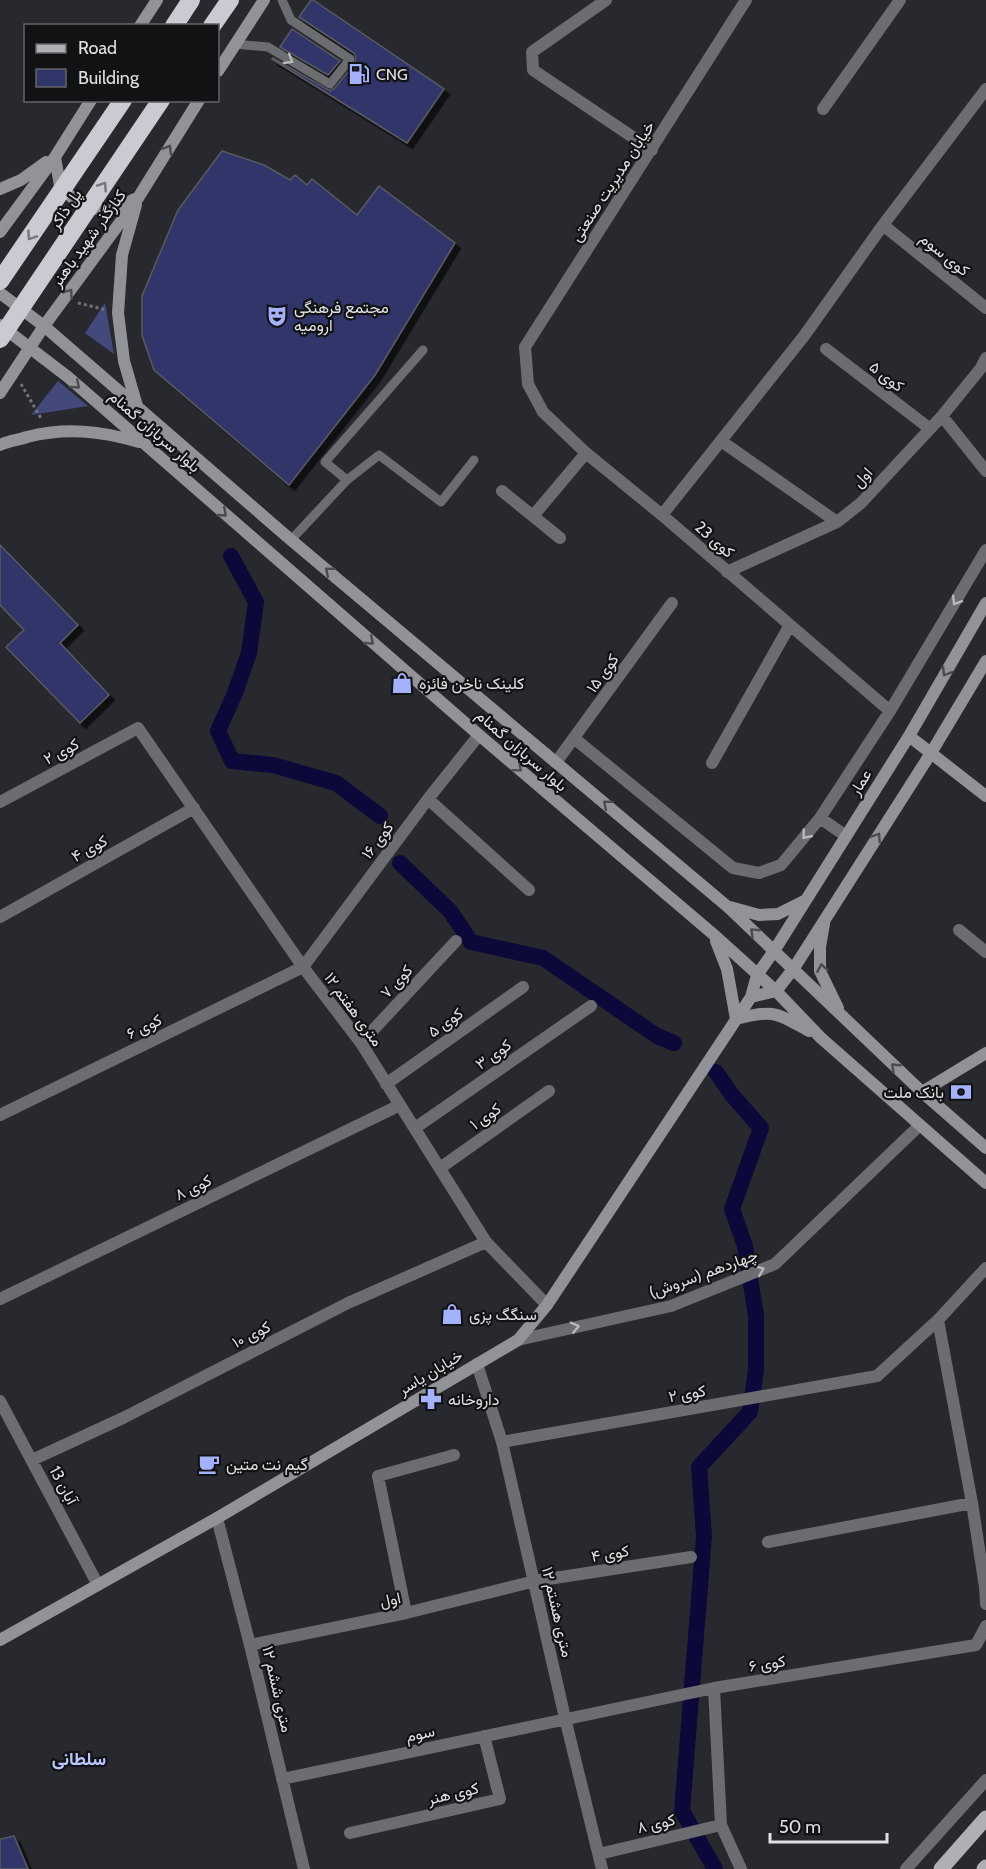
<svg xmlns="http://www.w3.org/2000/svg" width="986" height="1869" font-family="Cabin,Vazirmatn,sans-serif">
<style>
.green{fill:#43497b}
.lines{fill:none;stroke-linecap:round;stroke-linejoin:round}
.canal{stroke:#0d083a;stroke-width:16}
.building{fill:#30356a;stroke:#595a61;stroke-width:1.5;filter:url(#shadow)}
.path{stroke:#727378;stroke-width:3;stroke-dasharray:3 3;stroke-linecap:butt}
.lane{stroke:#6c6d70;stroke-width:9}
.street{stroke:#6c6d70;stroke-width:12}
.secondary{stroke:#929398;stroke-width:12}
.primary{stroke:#afb0b6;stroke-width:15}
.highway{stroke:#c9cad2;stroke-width:18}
.highway-bridge{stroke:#c9cad2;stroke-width:18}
.oneway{stroke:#b7b8bb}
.oneway2{stroke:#4b4c4f}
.oneway3{stroke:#76777c}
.labels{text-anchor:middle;stroke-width:4.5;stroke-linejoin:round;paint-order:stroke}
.poi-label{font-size:16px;fill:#dfe0e4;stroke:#111214;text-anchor:start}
.street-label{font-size:16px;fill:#dfe0e4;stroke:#111214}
.neighbourhood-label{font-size:18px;font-weight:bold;fill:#bbc5fd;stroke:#111214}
</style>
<defs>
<filter id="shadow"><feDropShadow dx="5.5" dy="5.5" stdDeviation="0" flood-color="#0009"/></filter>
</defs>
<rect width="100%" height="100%" fill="#28292f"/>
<path class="green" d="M105 303 114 354 85 333Z
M58 381 88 406 31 415Z"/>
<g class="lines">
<path class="canal" d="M231 556 256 602 249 653 235 693 218 731 232 761 273 765 336 783 380 816
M400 863 450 911 471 942 543 958 657 1036 674 1043
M715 1869 682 1811 704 1536 699 1467 750 1412 756 1370V1316L745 1246 732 1209 761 1128 732 1095 716 1072"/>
</g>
<path class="building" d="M311 0H313L444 89 407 143 272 59 273 58 330 91 335 88 355 63 356 57 354 53 299 17Z
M292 29 340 61 328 75 280 47Z
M222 151 264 165 290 180 295 175 307 185 312 179 357 215 379 186 455 243 375 375 289 485 154 370 142 335V296L178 210Z
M0 545 78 625 60 643 109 695 80 723 6 647 24 630 0 605Z
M14 1836 28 1869H0V1839Z"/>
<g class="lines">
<path class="path" d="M78 303 107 310
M21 384 42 420"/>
<path class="lane" d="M234 44 268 47 330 84 350 59 291 20 282 0
M347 480 379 455 441 502 474 460
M291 540 347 480 325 462 423 350"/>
<path class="street" d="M606 0 532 52 533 70 652 150
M746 0 525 347 528 384 543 412 586 453 662 515 890 711
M823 109 900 0
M883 225 986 308
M826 349 929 428
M942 416 986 471
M721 441 837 522
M502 491 560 538
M662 515 804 336 883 225 986 89
M533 516 586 453
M727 572 837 522 861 503 942 416 981 368 986 358
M575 739 733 868 759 873 781 865 820 818 890 711 986 550
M557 761 672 603
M712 763 790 625
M428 799 529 890
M0 802 138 728 303 967 361 1043 486 1242 547 1305
M820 818 846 836
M0 917 194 808
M959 930 986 952
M361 1043 456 941
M386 1084 523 987
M0 1115 303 967 428 799 479 735
M415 1128 591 1006
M440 1168 549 1091
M0 1299 400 1105
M938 1320 972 1503 985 1587 986 1604
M518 1340 671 1306 775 1264 919 1126
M477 1364 502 1442 565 1718 602 1869
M0 1401 98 1585
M502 1442 877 1376 938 1320 986 1268
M32 1460 123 1418 348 1303 486 1242
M217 1518 250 1645 304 1869
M768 1542 972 1503
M406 1613 378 1476 454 1455
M250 1645 406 1613 535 1581 691 1557
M714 1688 721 1825 741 1869
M282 1779 714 1688 976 1645 986 1626
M350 1833 500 1799 484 1736
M599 1854 721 1825
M906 1869 986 1780"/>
<path class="secondary" d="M140 26 157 0
M218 71 264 0
M55 157 60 186 81 206 110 211 135 199
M0 189 21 180 46 162
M136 205 122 255 118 313 124 361 137 406
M0 232 55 157 91 100
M0 293 44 326 291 540 728 907 922 1092 986 1148
M0 325 68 377 479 735 713 934 776 991 821 1038 986 1183
M0 393 44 326 138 198 199 100
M0 445C8 441 18 440 27 437 66 427 101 431 139 442
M909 736 986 796
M730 907 759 915 778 914 804 901
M824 924 820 947V971L838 1008
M716 941 727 969 736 1019C775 1009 776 1013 809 1031
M751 997 776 991 794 968 931 753 986 661
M922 1092 986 1053
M0 1640 217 1518 518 1340 547 1305 751 997 757 975 774 951 909 736 986 603"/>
<path class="primary" d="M941 1869 986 1818
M984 1869 986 1867"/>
<path class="highway" d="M174 26 191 0
M212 26 230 0"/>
<path class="highway-bridge" d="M0 281 123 100
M0 339 161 100"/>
</g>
<defs><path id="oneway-chevron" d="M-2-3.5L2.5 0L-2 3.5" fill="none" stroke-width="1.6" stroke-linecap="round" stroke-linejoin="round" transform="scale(1.5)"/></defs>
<g class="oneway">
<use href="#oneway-chevron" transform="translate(289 60) rotate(31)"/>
<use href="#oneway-chevron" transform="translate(956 601) rotate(121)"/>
<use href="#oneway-chevron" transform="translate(806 835) rotate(129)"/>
<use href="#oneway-chevron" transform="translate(760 1270) rotate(-22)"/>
<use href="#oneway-chevron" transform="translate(575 1327) rotate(-13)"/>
</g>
<g class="oneway2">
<use href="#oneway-chevron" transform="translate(168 149) rotate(-58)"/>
<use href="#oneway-chevron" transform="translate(69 293) rotate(-54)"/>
<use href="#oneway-chevron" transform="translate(76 385) rotate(41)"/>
<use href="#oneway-chevron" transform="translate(223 513) rotate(41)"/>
<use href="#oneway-chevron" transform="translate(329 571) rotate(-140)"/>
<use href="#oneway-chevron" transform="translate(370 641) rotate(41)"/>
<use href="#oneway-chevron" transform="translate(946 672) rotate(120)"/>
<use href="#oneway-chevron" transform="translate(518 768) rotate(40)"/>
<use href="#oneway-chevron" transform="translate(607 804) rotate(-140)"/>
<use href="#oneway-chevron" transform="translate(877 837) rotate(-57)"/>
<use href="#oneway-chevron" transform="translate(754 932) rotate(-136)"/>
<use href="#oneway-chevron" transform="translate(822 968) rotate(-100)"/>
<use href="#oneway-chevron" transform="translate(895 1067) rotate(-137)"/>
</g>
<g class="oneway3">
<use href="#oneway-chevron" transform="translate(103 186) rotate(-56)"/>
<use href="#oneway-chevron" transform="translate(31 236) rotate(124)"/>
</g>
<defs>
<symbol id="fuel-bare" viewBox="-9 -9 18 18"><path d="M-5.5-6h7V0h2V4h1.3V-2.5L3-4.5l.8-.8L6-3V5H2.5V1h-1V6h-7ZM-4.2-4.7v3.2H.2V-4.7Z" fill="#a6b1fc" stroke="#111214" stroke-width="2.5" paint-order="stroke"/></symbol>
<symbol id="theatre-bare" viewBox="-9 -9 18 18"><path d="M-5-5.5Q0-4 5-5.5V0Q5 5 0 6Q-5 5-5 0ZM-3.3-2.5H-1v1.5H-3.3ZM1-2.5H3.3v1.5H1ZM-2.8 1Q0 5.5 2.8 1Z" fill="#a6b1fc" stroke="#111214" stroke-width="2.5" paint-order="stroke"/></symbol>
<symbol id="shop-bare" viewBox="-9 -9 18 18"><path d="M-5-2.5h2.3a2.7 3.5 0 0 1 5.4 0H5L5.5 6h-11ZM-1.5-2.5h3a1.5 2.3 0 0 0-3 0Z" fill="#a6b1fc" stroke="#111214" stroke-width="2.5" paint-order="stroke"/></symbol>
<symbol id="bank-bare" viewBox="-9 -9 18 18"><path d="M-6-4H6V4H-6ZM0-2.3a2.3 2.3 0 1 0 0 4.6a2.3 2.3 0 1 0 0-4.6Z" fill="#a6b1fc" stroke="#111214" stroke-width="2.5" paint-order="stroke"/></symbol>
<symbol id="pharmacy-bare" viewBox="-9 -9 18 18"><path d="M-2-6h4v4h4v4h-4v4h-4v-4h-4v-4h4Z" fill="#a6b1fc" stroke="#111214" stroke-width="2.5" paint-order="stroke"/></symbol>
<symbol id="cafe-bare" viewBox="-9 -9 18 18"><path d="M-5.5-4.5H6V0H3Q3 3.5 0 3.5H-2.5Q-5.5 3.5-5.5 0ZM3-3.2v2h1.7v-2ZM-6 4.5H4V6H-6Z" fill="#a6b1fc" stroke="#111214" stroke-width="2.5" paint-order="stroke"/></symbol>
</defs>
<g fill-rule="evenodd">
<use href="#fuel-bare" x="344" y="59" width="30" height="30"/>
<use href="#theatre-bare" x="262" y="301" width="30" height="30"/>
<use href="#shop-bare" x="387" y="668" width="30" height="30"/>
<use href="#bank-bare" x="946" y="1077" width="30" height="30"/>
<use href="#shop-bare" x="437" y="1299" width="30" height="30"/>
<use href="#pharmacy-bare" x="416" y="1384" width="30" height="30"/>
<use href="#cafe-bare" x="194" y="1449" width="30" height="30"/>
</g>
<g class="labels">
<g class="poi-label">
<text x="376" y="80">CNG</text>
<text x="294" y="313">مجتمع فرهنگی<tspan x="294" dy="18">ارومیه</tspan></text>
<text x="419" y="689">کلینک ناخن فائزه</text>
<text x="944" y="1098" text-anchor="end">بانک ملت</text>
<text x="469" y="1320">سنگگ پزی</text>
<text x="448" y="1405">داروخانه</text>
<text x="226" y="1470">گیم نت متین</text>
</g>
<g class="street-label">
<text transform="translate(612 181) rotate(-57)" y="6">خیابان مدیریت صنعتی</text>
<text transform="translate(65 209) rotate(-56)" y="6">پل ذاکر</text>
<text transform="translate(88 238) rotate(-54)" y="6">کنارگذر شهید باهنر</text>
<text transform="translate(945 254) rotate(39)" y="6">کوی سوم</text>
<text transform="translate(887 376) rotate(38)" y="6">کوی ۵</text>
<text transform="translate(155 431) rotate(41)" y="6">بلوار سربازان گمنام</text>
<text transform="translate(862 477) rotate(-48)" y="6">اول</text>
<text transform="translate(715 539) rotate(41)" y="6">کوی 23</text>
<text transform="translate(602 673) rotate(-54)" y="6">کوی ۱۵</text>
<text transform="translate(522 750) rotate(41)" y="6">بلوار سربازان گمنام</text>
<text transform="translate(61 751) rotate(-28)" y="6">کوی ۲</text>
<text transform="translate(860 782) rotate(-58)" y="6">عمار</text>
<text transform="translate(377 840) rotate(-53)" y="6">کوی ۱۶</text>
<text transform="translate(89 848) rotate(-29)" y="6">کوی ۴</text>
<text transform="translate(396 981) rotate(-47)" y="6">کوی ۷</text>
<text transform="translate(354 1009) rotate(54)" y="6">۱۲ متری هفتم</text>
<text transform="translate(445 1022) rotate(-35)" y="6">کوی ۵</text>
<text transform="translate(144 1026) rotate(-26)" y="6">کوی ۶</text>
<text transform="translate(493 1054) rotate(-35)" y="6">کوی ۳</text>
<text transform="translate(485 1116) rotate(-35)" y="6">کوی ۱</text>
<text transform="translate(193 1187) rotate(-26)" y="6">کوی ۸</text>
<text transform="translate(703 1273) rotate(-20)" y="6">چهاردهم (سروش)</text>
<text transform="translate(251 1334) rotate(-27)" y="6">کوی ۱۰</text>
<text transform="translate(430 1372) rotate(-31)" y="6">خیابان یاسر</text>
<text transform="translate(687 1393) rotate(-10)" y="6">کوی ۲</text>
<text transform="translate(64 1485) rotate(62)" y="6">13 آبان</text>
<text transform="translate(610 1553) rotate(-9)" y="6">کوی ۴</text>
<text transform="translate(390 1599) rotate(-12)" y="6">اول</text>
<text transform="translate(558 1612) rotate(77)" y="6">۱۲ متری هشتم</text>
<text transform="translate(767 1663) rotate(-9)" y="6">کوی ۶</text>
<text transform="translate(278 1689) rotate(77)" y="6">۱۲ متری ششم</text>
<text transform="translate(420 1733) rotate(-12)" y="6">سوم</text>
<text transform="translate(453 1793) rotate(-13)" y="6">کوی هنر</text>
<text transform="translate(656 1823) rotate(-13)" y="6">کوی ۸</text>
</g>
<g class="neighbourhood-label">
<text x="79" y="1765">سلطانی</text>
</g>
</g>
<rect x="24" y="24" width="195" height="78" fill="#111214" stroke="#636467" stroke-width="1.5"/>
<rect x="36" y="44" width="30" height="9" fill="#afb0b6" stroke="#636467" stroke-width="1.5"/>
<text x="78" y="54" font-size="18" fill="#dfe0e4">Road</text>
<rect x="36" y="69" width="30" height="18" fill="#30356a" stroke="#636467" stroke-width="1.5"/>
<text x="78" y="84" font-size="18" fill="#dfe0e4">Building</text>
<path d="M770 1833v9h117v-9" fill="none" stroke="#dfe0e4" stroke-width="3"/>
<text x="779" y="1833" font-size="18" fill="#dfe0e4" stroke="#111214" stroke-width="4.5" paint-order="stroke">50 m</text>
</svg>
